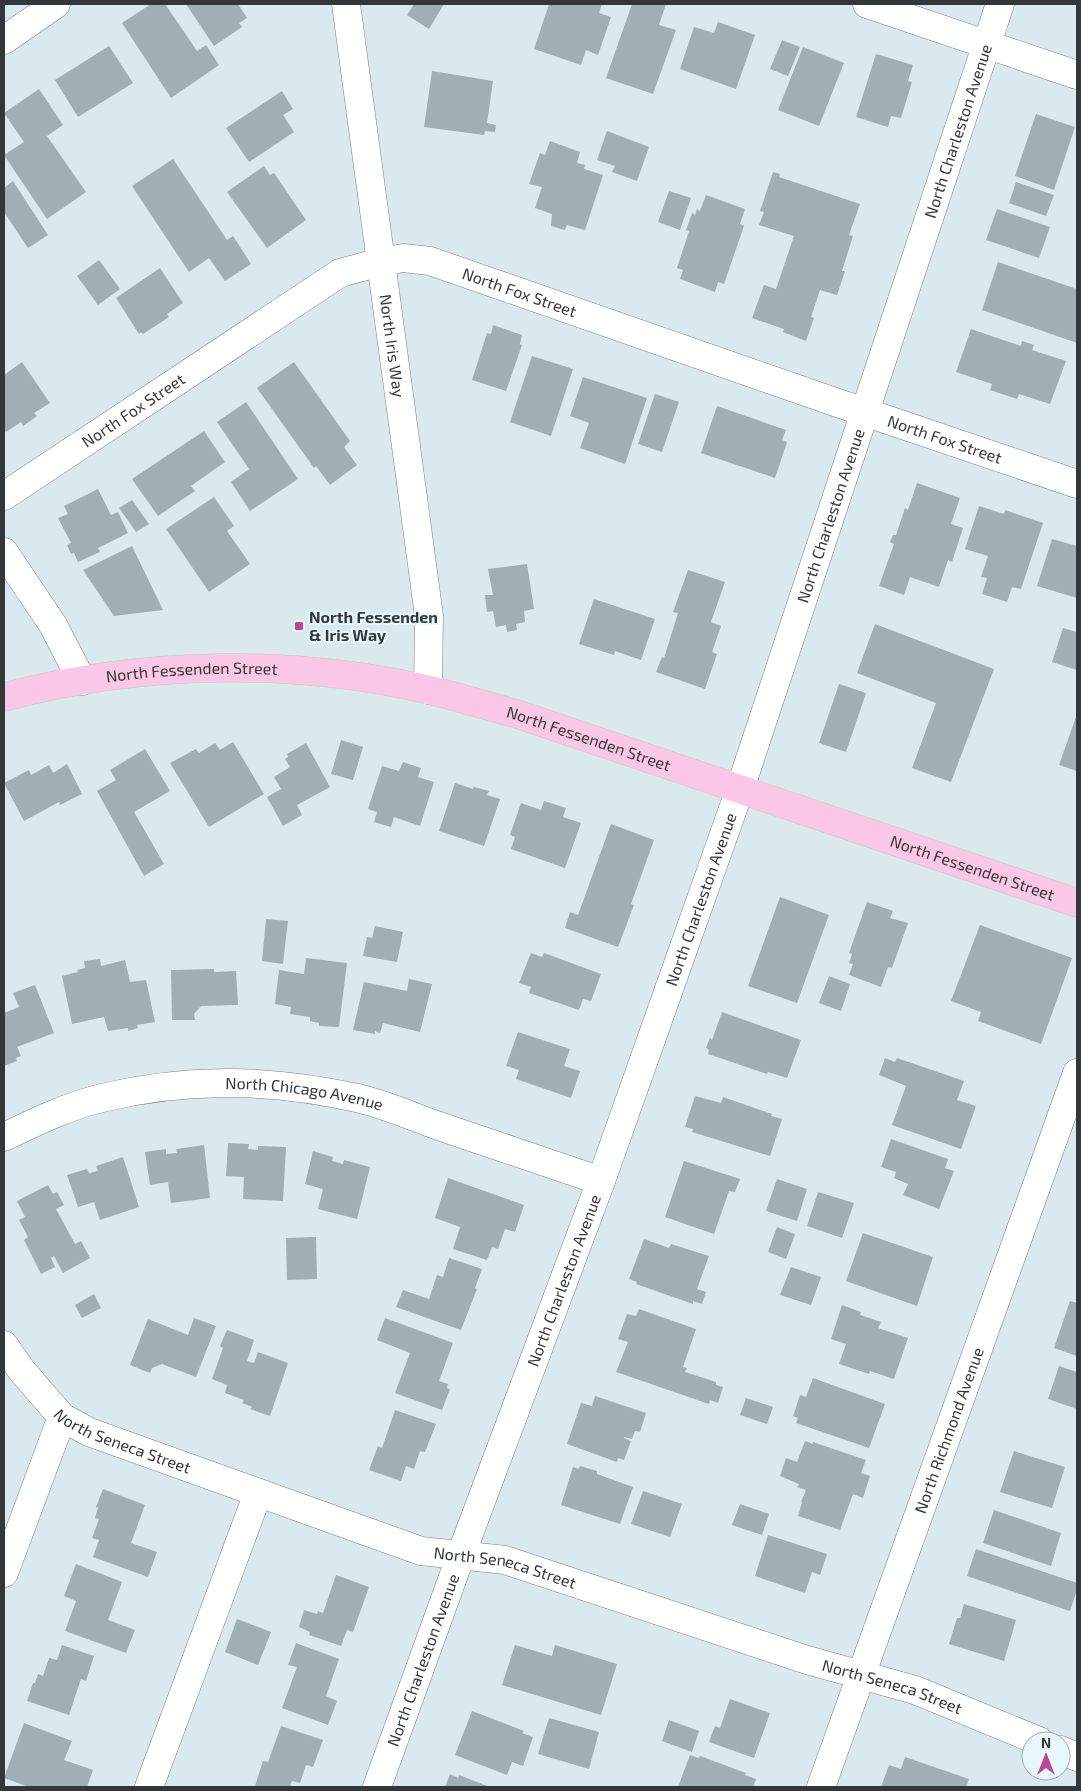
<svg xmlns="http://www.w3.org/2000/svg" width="1081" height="1791" font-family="'Exo 2',sans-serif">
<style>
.building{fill:#a0afb3}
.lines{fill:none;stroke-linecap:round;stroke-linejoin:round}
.minor-casing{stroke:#738185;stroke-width:29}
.major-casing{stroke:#c6c7c8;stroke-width:29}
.minor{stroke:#fff;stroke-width:28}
.major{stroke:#fbc7e6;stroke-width:28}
.poi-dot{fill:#c04596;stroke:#e7f7fb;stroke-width:2}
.labels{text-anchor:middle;stroke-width:4;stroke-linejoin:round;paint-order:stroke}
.street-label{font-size:16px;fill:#32383a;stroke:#e7f7fb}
.poi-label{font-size:16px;font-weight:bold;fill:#32383a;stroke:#e7f7fb;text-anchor:start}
</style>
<rect width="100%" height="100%" fill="#dae9ee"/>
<path class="building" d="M151 4H165L197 51 206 45 219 65 171 98 122 23Z
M186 4H238L247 18 239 23 242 27 214 46Z
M414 4H444L429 29 407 15Z
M549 4H602L599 13 611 17 598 55 586 50 581 65 534 49Z
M632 4H666L659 25 676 30 653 94 606 78Z
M718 22 755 35 736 89 680 69 694 27 714 33Z
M782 40 800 47 788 76 770 69Z
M109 46 133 83 78 117 55 80Z
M803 47 844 63 819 126 778 110Z
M876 54 913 65 908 81 912 82 901 118 891 116 888 127 856 117Z
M432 71 493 81 487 123 496 125 495 132 485 131 484 135 424 127Z
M39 89 63 125 47 136 86 192 47 219 4 155 24 142 4 113Z
M282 91 293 109 283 115 294 132 249 162 226 128Z
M1036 114 1075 127 1054 190 1015 176Z
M607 131 649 147 637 181 612 172 615 166 597 160Z
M550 141 580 152 577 163 585 165 584 169 603 175 585 230 567 225 565 230 551 226 552 214 535 208 542 187 529 184 540 153 545 155Z
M173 159 227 240 233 236 251 264 225 281 209 258 189 272 132 186Z
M264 166 270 175 274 173 306 220 267 248 227 192Z
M773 172 780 174 779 177 860 204 849 235 853 236 842 271H845L837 295 820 290 811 317 814 318 806 341 783 332 784 329 752 318 764 285 776 289 794 236 759 225 764 212 760 211Z
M13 181 48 235 28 248 4 212V188Z
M1016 182 1054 195 1046 216 1009 203Z
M669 191 691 198 680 230 658 222Z
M706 195 745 209 740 224 744 226 724 284 718 282 715 292 680 279 683 270 677 268 689 231 686 230 692 213 695 215 697 209 700 211Z
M997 209 1050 227 1039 258 986 240Z
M99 260 120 289 98 305 77 276Z
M998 262 1077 289V343L982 310Z
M160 268 183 303 167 314 169 317 143 334 141 332 139 334 116 298Z
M493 325 522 335 520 344 522 345 506 391 472 380 487 333 491 334Z
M971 329 1021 346 1022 341 1034 345 1032 350 1066 361 1050 404 1019 394 1017 399 990 390 992 384 956 372Z
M532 356 573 369 551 436 510 422Z
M22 362 50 403 34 413 37 416 23 426 21 422 6 432 4 428V375Z
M294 362 350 441 344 447 357 465 330 485 316 466 314 468 257 388Z
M583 377 647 398 625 464 580 448 589 423 570 416Z
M655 394 679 402 662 452 638 444Z
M246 402 298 479 250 511 231 482 249 469 217 422Z
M717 406 786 430 782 440 787 442 775 478 701 453Z
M204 431 225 462 191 486 195 491 158 516 132 479Z
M917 483 960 498 951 524 963 528 952 562 948 560 939 587 910 577 904 595 879 586 894 544 890 542 893 535H896L905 508 908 510Z
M98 489 111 515 118 512 128 533 98 548 100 552 78 562 74 553 71 554 67 545 71 543 58 518 68 514 64 506Z
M214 497 234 526 227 531 250 564 209 592 166 529Z
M132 500 149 524 136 532 119 508Z
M979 506 1004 514 1005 510 1043 523 1021 589 1012 587 1007 602 982 594 987 578 981 577 988 556 965 549Z
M1052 539 1077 546V598L1037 586Z
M132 546 163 610 114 616 83 570Z
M527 564 534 609 524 611 525 622 516 624 517 630 507 632 506 625 496 627 493 611 487 612 485 595H493L488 569Z
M688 570 725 582 711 622 721 626 712 652 717 654 705 689 656 672 662 657 664 658 678 613 673 612Z
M594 599 655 619 641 660 615 651 614 655 579 644Z
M875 624 994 669 951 782 912 768 936 703 857 673Z
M1063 628 1077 632V670L1052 662Z
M839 684 866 693 846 752 819 743Z
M1077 714V771L1059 765Z
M341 740 363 747 353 780 331 774Z
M233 742 264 794 209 827 170 763 196 749 199 753 215 743 220 750Z
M306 743 330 787 297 805 302 815 283 826 267 797 281 789 274 777 290 767 285 759 288 757 287 754Z
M145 749 170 791 134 812 164 864 144 876 97 791 116 780 110 770Z
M403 762 421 768 418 777 434 782 420 826 394 817 391 827 374 822 377 812 368 809 382 766 399 771Z
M67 764 82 794 60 805 59 802 24 821 4 783 29 770 31 775 49 765 53 773Z
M455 783 473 789 474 787 489 791 487 795 500 799 484 846 439 831Z
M544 801 566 808 563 817 581 823 565 868 511 849 515 837 510 835 521 803 541 810Z
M611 824 654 840 631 904 634 905 618 947 565 928 570 912 578 915Z
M780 897 829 915 797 1003 748 986Z
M867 902 893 911 890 918 908 923 892 968 888 967 881 987 849 975 853 964 849 963 852 954 849 953Z
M266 919 288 921 283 964 262 961Z
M980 925 1072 958 1041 1044 978 1021 981 1012 951 1001Z
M375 926 403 932 397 962 363 956 367 937 372 938Z
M531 953 542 957 544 953 601 974 591 1001 583 999 579 1010 529 993 531 987 519 983Z
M306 958 347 963 339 1027 319 1026V1023L310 1021V1017L290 1014 291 1007 275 1004 279 970 304 974Z
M100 959 101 966 125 960 130 982 146 980 155 1022 137 1025 138 1028 128 1031V1028L108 1031 104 1017 72 1024 62 976 78 972 77 970 85 968 84 961Z
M214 969V972L236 971 238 1005 201 1006 194 1014 195 1020H172L171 970Z
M829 976 850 984 841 1011 819 1003Z
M409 979 432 984 420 1032 383 1023 380 1033 375 1031V1034L353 1030 364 982 407 991Z
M35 985 54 1033 17 1047 21 1056 16 1058 17 1061 4 1066V1013L19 1007 13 993Z
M722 1012 801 1040 787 1078 768 1072 767 1074 708 1054 709 1050 706 1048 710 1038 712 1040Z
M518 1032 570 1049 564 1066 580 1071 571 1098 516 1079 519 1070 506 1066Z
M885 1058 895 1062 897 1058 964 1081 957 1100 976 1106 961 1149 892 1125 906 1086 879 1075Z
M695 1096 721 1103 723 1097 772 1114 771 1116 782 1119 770 1156 692 1132 693 1129 685 1127Z
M891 1139 948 1159 945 1168 954 1171 939 1209 903 1195 908 1184 894 1178 896 1172 881 1167Z
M228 1143 249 1144 248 1149 258 1150V1146L286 1147 283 1201 243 1199 244 1177 226 1176Z
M204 1145 210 1198 171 1203 168 1182 150 1185 145 1152 166 1149V1154L177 1153 176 1149Z
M313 1151 333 1157 332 1161 343 1164 344 1160 370 1167 357 1219 318 1209 323 1189 305 1184Z
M123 1157 139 1207 100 1220 94 1202 78 1207 67 1175 87 1169 89 1173 98 1171 96 1166Z
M684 1161 740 1179 735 1192 729 1191 714 1234 665 1217Z
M448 1178 524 1205 515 1232 505 1229 498 1249 492 1247 487 1260 453 1249 460 1227 435 1218Z
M777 1179 807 1189 797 1221 766 1211Z
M48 1185 53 1194 57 1192 64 1205 56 1209 75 1244 81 1241 90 1258 63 1273 54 1256 51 1258 55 1267 41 1274 24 1240 28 1237 19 1220 25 1217 17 1201Z
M818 1192 854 1203 842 1238 807 1226Z
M777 1227 795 1234 786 1259 768 1252Z
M863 1233 933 1257 917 1306 846 1281Z
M316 1237 317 1279 287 1280 286 1238Z
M644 1239 669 1248 671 1244 709 1256 697 1289 706 1292 702 1304 693 1301V1304L636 1284 637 1282 629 1279Z
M449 1258 482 1269 475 1288 477 1289 461 1330 396 1307 403 1290 429 1299 437 1275 443 1277Z
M791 1267 821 1277 811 1305 780 1295Z
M94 1294 101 1308 82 1318 75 1305Z
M1070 1301 1077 1303V1356L1054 1348Z
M842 1305 861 1312 860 1315 881 1322 878 1328 908 1338 894 1379 870 1371 869 1374 839 1364 846 1344 831 1339Z
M639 1309 696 1329 683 1367 687 1368 685 1372 716 1382V1385L723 1387 718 1403 710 1400 709 1404 616 1372 628 1342 618 1339 627 1314 636 1316Z
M194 1318 216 1326 196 1377 162 1364 152 1368 150 1373 130 1365 148 1319 188 1335Z
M385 1318 453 1343 439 1381 448 1384 447 1388 450 1389 442 1410 395 1393 410 1353 377 1340Z
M227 1330 254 1340 247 1361 254 1363 258 1352 288 1363 270 1416 250 1409 252 1407 242 1403 244 1400 225 1393 227 1385 212 1379 223 1348 220 1346Z
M1059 1366 1077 1372V1409L1048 1399Z
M813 1378 885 1404 869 1448 796 1423 798 1418 793 1416 800 1395 806 1397Z
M595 1396 646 1413 640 1432 635 1431 632 1439 624 1437V1438L631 1441 624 1460 618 1458 617 1462 567 1444 581 1403 592 1406Z
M746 1398 773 1407 767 1424 740 1415Z
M395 1410 436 1424 425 1452 420 1451 414 1469 406 1466 401 1481 369 1470 378 1446 382 1448Z
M805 1441 813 1444V1442L866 1460 861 1473 870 1476 863 1498 853 1494 840 1530 798 1516 802 1502H801L806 1490 797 1487 799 1484 780 1476 786 1458 797 1462Z
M1014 1451 1065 1467 1052 1508 1000 1492Z
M580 1466 597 1471V1474L633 1487 620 1524 561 1505 573 1467 579 1469Z
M103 1489 145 1505 131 1543 157 1552 148 1577 93 1557 99 1540 92 1538 99 1519 95 1518 98 1508 96 1507Z
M643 1491 682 1504 670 1537 631 1524Z
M740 1504 769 1514 762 1535 732 1525Z
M994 1510 1061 1533 1051 1566 983 1543Z
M768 1535 827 1554 820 1575 812 1572 805 1593 755 1576Z
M976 1549 1077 1583V1590L1070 1611 967 1576Z
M76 1564 122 1582 108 1620 135 1630 126 1653 65 1631 76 1601 64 1596Z
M336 1575 369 1587 353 1632 347 1630 341 1646 309 1635 310 1632 299 1627 304 1610 317 1614 318 1611 323 1613Z
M964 1604 1016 1620 1004 1661 949 1644 957 1618H960Z
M237 1619 271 1632 258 1665 225 1652Z
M296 1643 339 1659 326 1696 337 1701 328 1725 282 1708 297 1667 288 1665Z
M62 1645 94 1656 86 1681 81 1679 69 1715 27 1701 33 1683H35L38 1674 43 1676 49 1658 57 1660Z
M515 1645 552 1656 555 1645 617 1664 601 1715 502 1685Z
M730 1699 770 1713 754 1758 709 1742 715 1726 720 1728Z
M472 1711 524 1731 522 1733 533 1737 523 1766 512 1762 507 1775 455 1755Z
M549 1718 599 1732 589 1769 538 1754Z
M669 1720 699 1731 692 1752 662 1741Z
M24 1723 72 1741 64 1760 93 1770 87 1787H29L4 1778Z
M281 1726 323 1740 313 1767 306 1765 300 1783 292 1781 290 1787 255 1786 263 1761 268 1762Z
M690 1755 699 1758 700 1756 746 1773 745 1775 756 1779 753 1787H678Z
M905 1757 969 1779 966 1787H881L889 1765 901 1769Z
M450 1774 458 1778 459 1775 490 1787H445Z"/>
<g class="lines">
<defs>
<g id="minor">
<path id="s1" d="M346 4 429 616 428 690"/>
<path d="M867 4 1077 75"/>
<path d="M4 40 56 4"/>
<path id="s2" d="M4 496 340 273 381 262 403 258 430 261 832 401 1077 484"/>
<path d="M4 552 53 625 82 681"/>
<path id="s3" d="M4 1137C35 1122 68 1106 102 1098 189 1077 271 1079 357 1098 384 1104 411 1116 436 1125 491 1144 546 1162 601 1181"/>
<path id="s4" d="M4 1345 22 1371 62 1417 89 1432 421 1551 505 1560 807 1660 915 1690 1039 1741"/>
<path d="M4 1573 62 1417"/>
<path d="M1061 1750 1077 1757"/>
<path d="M149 1787 258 1493"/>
<path id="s5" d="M377 1787 461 1555 601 1181 740 789 1000 4"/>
<path id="s6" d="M821 1787 1077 1073"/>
</g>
<g id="major">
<path id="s7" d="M4 697C141 661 291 658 429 690 458 697 488 706 517 714L1077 903"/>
</g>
</defs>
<use href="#minor" class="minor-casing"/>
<use href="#major" class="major-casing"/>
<use href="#minor" class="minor"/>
<use href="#major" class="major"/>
</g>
<rect class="poi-dot" x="294" y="621" width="10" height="10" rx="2.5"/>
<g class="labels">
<g class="street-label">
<text dy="6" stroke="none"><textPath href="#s5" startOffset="1755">North Charleston Avenue</textPath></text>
<text dy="6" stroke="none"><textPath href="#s2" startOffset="590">North Fox Street</textPath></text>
<text dy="6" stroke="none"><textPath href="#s1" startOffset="345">North Iris Way</textPath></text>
<text dy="6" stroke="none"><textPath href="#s2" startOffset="155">North Fox Street</textPath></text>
<text dy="6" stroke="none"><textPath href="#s2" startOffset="1040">North Fox Street</textPath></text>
<text dy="6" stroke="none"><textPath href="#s5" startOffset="1350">North Charleston Avenue</textPath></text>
<text dy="6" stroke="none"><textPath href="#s7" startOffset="190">North Fessenden Street</textPath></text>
<text dy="6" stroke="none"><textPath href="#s7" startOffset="596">North Fessenden Street</textPath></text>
<text dy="6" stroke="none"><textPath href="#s7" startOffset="1001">North Fessenden Street</textPath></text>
<text dy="6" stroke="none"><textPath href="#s5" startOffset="945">North Charleston Avenue</textPath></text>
<text dy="6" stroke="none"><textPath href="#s3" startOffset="310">North Chicago Avenue</textPath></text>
<text dy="6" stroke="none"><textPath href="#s5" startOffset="540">North Charleston Avenue</textPath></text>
<text dy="6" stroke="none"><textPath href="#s6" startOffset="379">North Richmond Avenue</textPath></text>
<text dy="6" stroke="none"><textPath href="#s4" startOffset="158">North Seneca Street</textPath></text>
<text dy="6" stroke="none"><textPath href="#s4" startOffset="562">North Seneca Street</textPath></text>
<text dy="6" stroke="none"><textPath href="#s5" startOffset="135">North Charleston Avenue</textPath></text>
<text dy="6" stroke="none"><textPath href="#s4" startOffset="968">North Seneca Street</textPath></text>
</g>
<g class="poi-label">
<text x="309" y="623">North Fessenden<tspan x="309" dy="18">&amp; Iris Way</tspan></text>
</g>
</g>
<rect width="1081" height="1791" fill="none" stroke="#32383a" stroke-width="10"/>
<g transform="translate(1046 1756)"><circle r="24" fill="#e7f7fb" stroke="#9fabae"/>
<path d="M0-4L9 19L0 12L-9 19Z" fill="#c04596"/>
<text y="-8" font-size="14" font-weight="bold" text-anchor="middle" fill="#32383a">N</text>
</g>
</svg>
